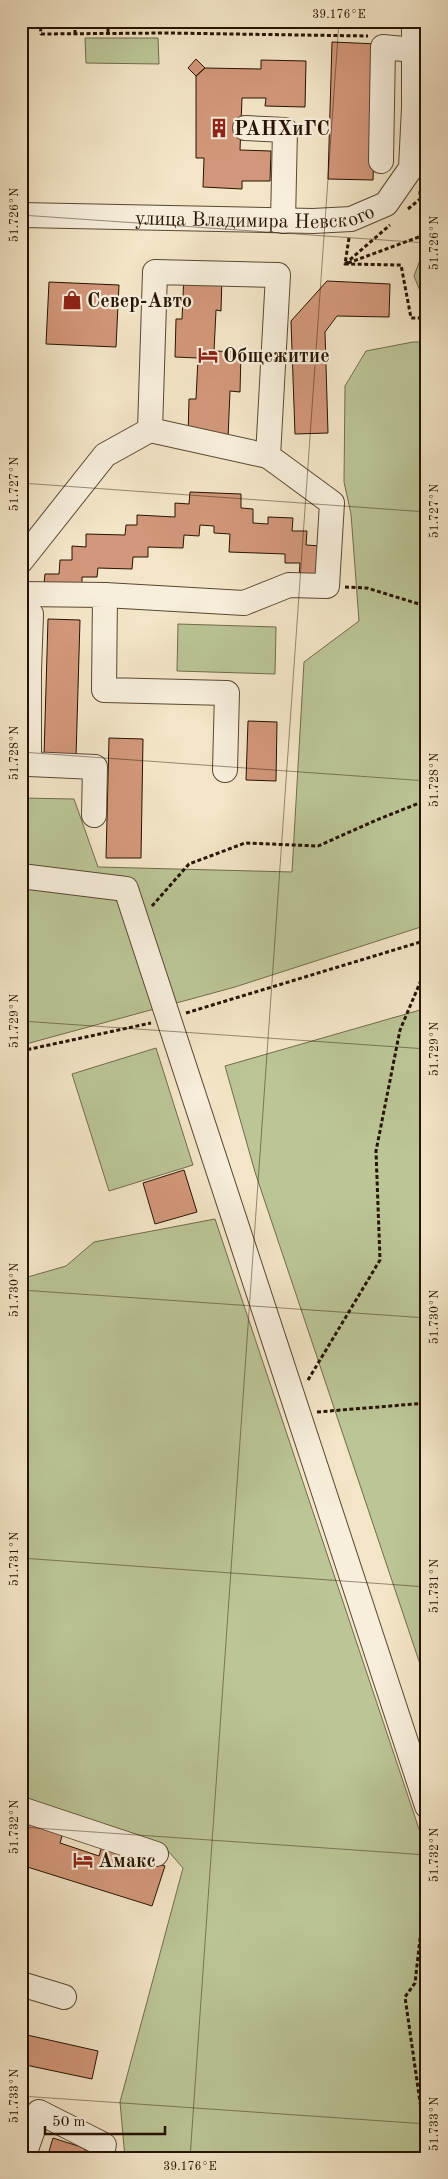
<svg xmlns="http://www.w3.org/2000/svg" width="448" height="2179" font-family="'Old Standard TT',serif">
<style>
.green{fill:#bbc596;stroke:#706c4b}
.building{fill:#d2977a;stroke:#261300}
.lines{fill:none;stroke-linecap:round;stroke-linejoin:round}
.minor-casing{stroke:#594832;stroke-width:26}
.path{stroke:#261300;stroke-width:3;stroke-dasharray:4 2.5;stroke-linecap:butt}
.minor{stroke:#f7eedb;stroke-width:24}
.ticks{fill:none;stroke:#261300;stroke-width:1;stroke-opacity:0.45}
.labels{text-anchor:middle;stroke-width:4.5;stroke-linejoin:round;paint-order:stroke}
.poi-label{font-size:20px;font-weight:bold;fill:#261300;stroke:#f7eedb;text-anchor:start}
.street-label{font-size:20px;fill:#261300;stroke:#f7eedb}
.neatline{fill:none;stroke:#261300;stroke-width:2}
.ticks-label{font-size:12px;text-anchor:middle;fill:#261300}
</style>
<rect width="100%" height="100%" fill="#f3e5c7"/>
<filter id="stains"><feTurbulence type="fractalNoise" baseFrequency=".004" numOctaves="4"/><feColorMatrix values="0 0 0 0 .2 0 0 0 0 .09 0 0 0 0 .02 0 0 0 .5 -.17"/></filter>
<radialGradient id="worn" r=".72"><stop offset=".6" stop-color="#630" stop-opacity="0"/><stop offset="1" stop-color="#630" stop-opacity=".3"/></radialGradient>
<path class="green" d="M85 38H158L159 64 86 63Z
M427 222V296H422L414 276 426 244Z
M413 342H427V925L235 987 26 1044 21 1043V798L74 799 98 867 292 872 304 662 359 621 351 514 344 482 345 386 366 351Z
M178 624 276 627 275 674 177 671Z
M427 1008V1685L255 1172 225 1066Z
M156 1048 193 1165 109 1191 72 1074Z
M215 1219 427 1853V2158H125L120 2102 183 1868 161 1843 26 1798 21 1773V1279L66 1266 94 1242Z"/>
<path class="building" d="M332 42 378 44 373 180 328 179Z
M196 59 205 68 196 76 188 68Z
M261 60 306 61 305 107 265 106 266 98H242L240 150 271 151 270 181H242V189L203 187 204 158H196V76L205 68 261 69Z
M184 274 222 276 221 311 216 310 214 351 241 352 240 392 230 391 228 438 188 437 189 399H196L198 358 175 357 176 319H182Z
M327 281 390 284 389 317 337 316 325 332 328 433 295 434 291 321Z
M49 282 119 285 116 347 46 344Z
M190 492 241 494V508L253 509V523L268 524V517L293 518 292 531H307L306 545 322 546 321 578 299 577 300 563H285V554L229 552 230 534 214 533V526L200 525 199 536 184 535 183 548 148 547V557H133L132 569 98 568 97 577H82V592L44 584 45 574H59L60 560H72V546L86 547V534L125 535 126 525H137V515L175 517V503L189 504Z
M48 619 80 620 76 757 44 756Z
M248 721 277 722 276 781 246 780Z
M109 738 143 739 141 858H106Z
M184 1170 197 1212 155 1224 143 1183Z
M21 1815 64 1829 60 1843 99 1856 102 1846 165 1866 152 1906 21 1865Z
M27 2035 98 2051 92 2079 21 2064Z
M53 2138 84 2148 89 2158H47Z"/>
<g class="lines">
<defs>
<g id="minor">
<path d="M245 128 285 130 283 221"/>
<path d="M381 161 383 47 414 50"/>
<path id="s1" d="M21 215 313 221 351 219 386 204 411 168 414 108V21"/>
<path d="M150 430 268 456"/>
<path d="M21 561 105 455 150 430 155 272 278 275 268 456 332 503 327 586 289 585 244 603 105 595"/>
<path d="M21 594 105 595 104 690 227 693 225 770"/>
<path d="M21 671H29V764L95 767 94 815"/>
<path d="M29 671 31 614"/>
<path d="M21 876 126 889 427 1806"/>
<path d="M21 1809 156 1854"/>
<path d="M21 1984 64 1997"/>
<path d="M23 2158 39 2112 104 2145 100 2158"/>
</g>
</defs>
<use href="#minor" class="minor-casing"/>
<path class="path" d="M40 21 41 34 167 33 368 36
M108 33V21
M75 34V21
M408 209 420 199V191
M349 238 345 264 401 265 411 318H427
M348 263 427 234
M345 264 390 225
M345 587 367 588 419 604H427
M152 906 189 864 245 843 318 846 379 819 427 800
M186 1013 427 940
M21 1051 151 1023
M308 1380 380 1260 376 1151 400 1030 427 966
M317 1412 427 1403
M421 2158V2109L405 1997 415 1983 427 1877"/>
<use href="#minor" class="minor"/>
</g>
<path class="ticks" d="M21 215 427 243M21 483 427 512M21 752 427 781M21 1021 427 1049M21 1290 427 1318M21 1558 427 1587M21 1827 427 1855M21 2096 427 2124M190 2158 339 21"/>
<defs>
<symbol id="building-bare" viewBox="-9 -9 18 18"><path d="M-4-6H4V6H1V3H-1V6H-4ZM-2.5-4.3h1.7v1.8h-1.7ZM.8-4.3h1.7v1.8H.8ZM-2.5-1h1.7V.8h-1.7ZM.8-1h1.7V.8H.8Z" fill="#8f2418" stroke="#f7eedb" stroke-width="2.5" paint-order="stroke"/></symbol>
<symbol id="shop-bare" viewBox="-9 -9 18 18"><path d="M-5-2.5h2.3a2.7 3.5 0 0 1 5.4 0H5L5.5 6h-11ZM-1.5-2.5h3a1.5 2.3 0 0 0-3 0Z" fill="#8f2418" stroke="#f7eedb" stroke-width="2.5" paint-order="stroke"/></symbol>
<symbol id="hotel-bare" viewBox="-9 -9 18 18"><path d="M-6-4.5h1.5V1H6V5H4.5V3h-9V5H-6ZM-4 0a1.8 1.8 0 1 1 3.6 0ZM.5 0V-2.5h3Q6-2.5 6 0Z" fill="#8f2418" stroke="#f7eedb" stroke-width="2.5" paint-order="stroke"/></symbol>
</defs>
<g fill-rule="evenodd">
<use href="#building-bare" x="205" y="114" width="28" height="28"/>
<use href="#shop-bare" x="58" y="286" width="28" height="28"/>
<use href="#hotel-bare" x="194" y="341" width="28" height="28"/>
<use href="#hotel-bare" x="69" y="1846" width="28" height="28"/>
</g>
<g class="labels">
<g class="poi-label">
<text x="234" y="135">РАНХиГС</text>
<text x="87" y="307">Север-Авто</text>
<text x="223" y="362">Общежитие</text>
<text x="98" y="1867">Амакс</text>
</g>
<g class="street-label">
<text dy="7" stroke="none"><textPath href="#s1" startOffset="234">улица Владимира Невского</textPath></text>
</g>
</g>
<rect width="448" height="2179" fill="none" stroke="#f3e5c7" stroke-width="55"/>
<path d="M45 2126v8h120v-8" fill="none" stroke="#261300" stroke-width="2.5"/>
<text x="52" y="2126" font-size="15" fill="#261300" stroke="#f7eedb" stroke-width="4" paint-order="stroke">50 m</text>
<rect x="28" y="28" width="392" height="2124" class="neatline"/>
<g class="ticks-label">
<text x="339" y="18">39.176°E</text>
<text transform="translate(14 215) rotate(-90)" y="4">51.726°N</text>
<text transform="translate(434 243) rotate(-90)" y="4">51.726°N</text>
<text transform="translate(14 484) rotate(-90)" y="4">51.727°N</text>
<text transform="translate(434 511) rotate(-90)" y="4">51.727°N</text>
<text transform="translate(14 753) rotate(-90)" y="4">51.728°N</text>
<text transform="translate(434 780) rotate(-90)" y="4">51.728°N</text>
<text transform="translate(14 1021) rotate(-90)" y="4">51.729°N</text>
<text transform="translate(434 1049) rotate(-90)" y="4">51.729°N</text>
<text transform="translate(14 1290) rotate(-90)" y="4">51.730°N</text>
<text transform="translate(434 1317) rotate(-90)" y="4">51.730°N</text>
<text transform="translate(14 1559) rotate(-90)" y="4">51.731°N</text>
<text transform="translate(434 1586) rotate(-90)" y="4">51.731°N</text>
<text transform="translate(14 1827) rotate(-90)" y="4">51.732°N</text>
<text transform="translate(434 1855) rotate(-90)" y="4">51.732°N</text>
<text transform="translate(14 2096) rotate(-90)" y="4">51.733°N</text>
<text transform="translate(434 2124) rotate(-90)" y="4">51.733°N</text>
<text x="190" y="2170">39.176°E</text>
</g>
<rect width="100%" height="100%" filter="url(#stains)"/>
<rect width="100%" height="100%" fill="url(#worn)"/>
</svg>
